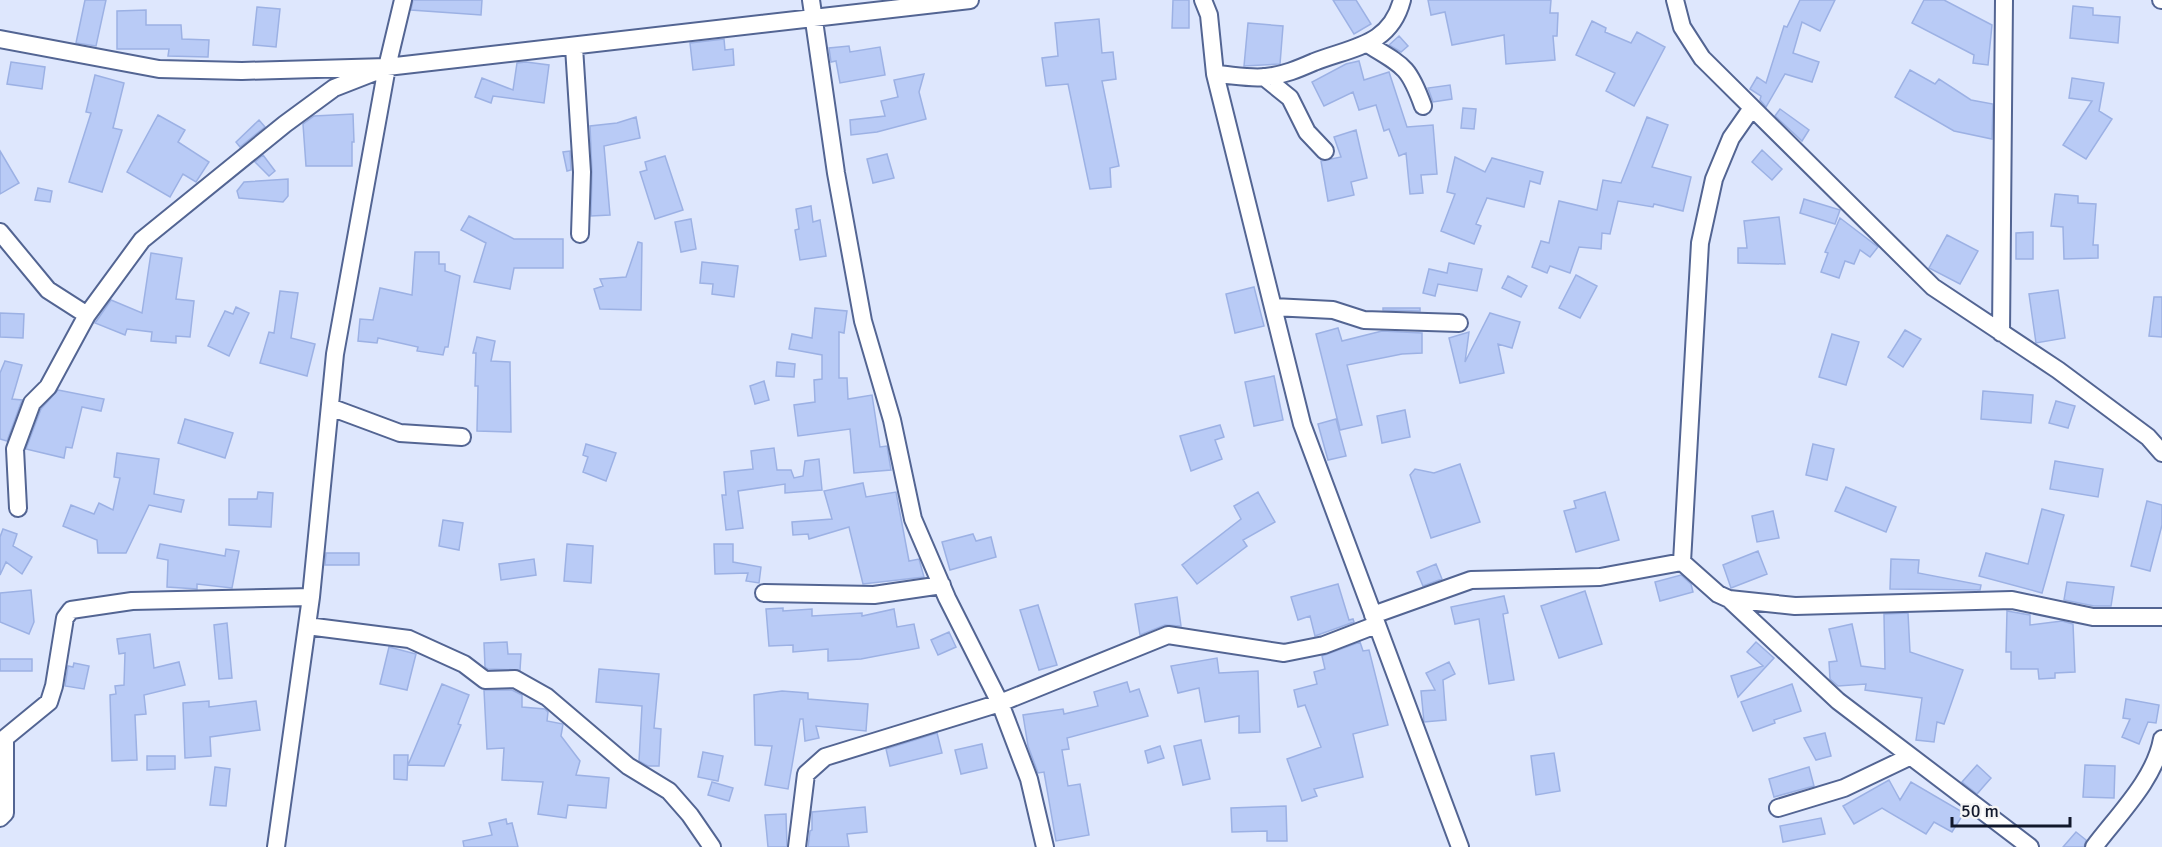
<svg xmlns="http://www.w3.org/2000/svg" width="2162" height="847" font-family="Signika,sans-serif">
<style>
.building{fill:#b9cbf6;stroke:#9cb1e4;stroke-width:1.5}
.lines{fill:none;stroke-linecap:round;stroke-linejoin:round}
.minor-casing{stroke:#536593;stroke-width:20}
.minor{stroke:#fff;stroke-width:16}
</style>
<rect width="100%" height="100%" fill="#dee7fd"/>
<path class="building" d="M85 0H106L96 46 76 43Z
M413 0H482L481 15 411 10Z
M1173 0H1189V28H1172Z
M1333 0H1356L1371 24 1354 34Z
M1428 0H1551L1550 13H1558L1557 36H1553L1555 60 1506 64 1504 35 1452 45 1445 12 1431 15Z
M1800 0H1835L1820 31 1802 22 1793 53 1819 62 1812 82 1785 74 1766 107 1760 100 1761 96 1750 89 1757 77 1766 83 1784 26 1787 27Z
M1924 0H1944L1992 25 1988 65 1973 63 1974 55 1912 23Z
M2073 6 2093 8V15L2120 17 2118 43 2070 38Z
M257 7 280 9 276 47 253 45Z
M146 10V25H181L182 39 209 40 208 57 168 56 169 49H117V11Z
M1099 19 1102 53 1113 52 1116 79 1102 81 1119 166 1110 168 1111 187 1090 189 1068 84 1046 86 1042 58 1058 56 1055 23Z
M1592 21 1606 28 1605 32 1631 43 1637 32 1665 47 1634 106 1606 91 1615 73 1576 55Z
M1248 23 1283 26 1280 64 1244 66Z
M1399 36 1408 46 1401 52 1389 45Z
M724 39 725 50 733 49 734 65 693 70 690 43Z
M849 46 850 52 880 47 885 75 840 83 836 61 831 62 829 48Z
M1359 61 1364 80 1389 72 1407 127 1433 125 1437 174 1421 175 1423 193 1410 194 1406 153 1399 156 1389 129 1384 131 1376 105 1359 110 1353 92 1324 106 1312 82 1346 64Z
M11 62 45 67 42 89 7 84Z
M526 62 549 65 544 103 493 96 491 103 475 97 482 78 513 90 517 63Z
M1910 70 1935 84 1939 79 1971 100 1993 104 1992 139 1954 131 1895 97Z
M924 74 919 92 926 119 877 132 851 135 850 120 885 116 881 101 898 97 894 80Z
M95 75 124 83 113 128 122 130 102 192 69 182 91 113 86 112Z
M2072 78 2104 83 2099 111 2112 119 2086 159 2063 145 2092 101 2069 98Z
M1450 85 1452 99 1433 102 1428 88Z
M1463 108 1476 109 1474 129 1461 128Z
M1780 109 1809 130 1802 141 1775 116Z
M353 114 354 142H352V166H306L303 124 314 116Z
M158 115 185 130 178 142 209 162 196 182 183 174 170 197 127 172Z
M636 117 640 138 604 146 610 215 591 216 592 172 590 126 617 123Z
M1647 117 1668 125 1652 167 1691 177 1683 211 1654 204 1653 207 1618 201 1610 234 1602 233 1601 249 1579 247 1570 273 1550 266 1547 273 1532 267 1541 241 1549 243 1559 201 1597 210 1603 180 1621 183Z
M259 120 265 127 240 147 236 142Z
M1356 130 1367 178 1351 182 1354 195 1328 201 1321 161 1341 157 1334 137Z
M1762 150 1782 169 1772 180 1752 162Z
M0 151 19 183 0 194Z
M570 151 571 170 567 171 563 152Z
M887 154 894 178 873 183 867 159Z
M263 155 275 171 269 176 255 162Z
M665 156 683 210 655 219 640 172 647 170 645 162Z
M1455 157 1485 172 1492 158 1543 172 1540 184 1530 181 1524 207 1487 198 1476 224 1481 226 1474 244 1441 231 1455 194 1447 192Z
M288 179V196L283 202 239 198 237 191 244 182Z
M38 188 52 191 50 202 35 200Z
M2055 194 2078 196V203L2096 204 2093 245H2098V258L2064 259 2063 227 2051 226Z
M1804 199 1840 210 1835 224 1800 213Z
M811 206 813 222 820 220 826 256 800 260 795 230 799 229 796 209Z
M469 216 514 239H563V268H514L510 289 474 282 486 243 461 230Z
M1779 217 1785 264 1738 263V248H1747L1744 221Z
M1840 218 1878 247 1870 257 1860 250 1854 264 1845 261 1839 278 1821 272 1828 253 1825 252Z
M691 219 696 249 681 252 675 222Z
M2033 232V259H2016V233Z
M1947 235 1978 251 1960 284 1929 268Z
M638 242 642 243 641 310 600 309 594 289 603 286 600 279 626 277Z
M415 252H439V264H445V271L460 276 448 347H445L443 355 417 351 418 347 378 338 377 343 358 341 360 319 373 320 380 288 412 295Z
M151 253 182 258 176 299 194 301 190 337 176 336V343L151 341 152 332 127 329 125 335 95 323 111 300 142 313Z
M702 262 738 266 734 297 712 294 713 284 700 283Z
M1449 263 1482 269 1477 291 1438 284 1435 296 1423 293 1429 269 1447 273Z
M1576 275 1597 286 1580 318 1559 308Z
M1508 276 1527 286 1521 297 1502 288Z
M1254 287 1264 326 1235 333 1226 294Z
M2058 290 2065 338 2036 343 2029 294Z
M280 291 298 293 291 338 315 344 307 376 260 363 269 332 274 333Z
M2154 297H2162V337L2149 336Z
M236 307 249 313 229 356 208 346 225 311 233 314Z
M815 308 847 311 844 333 839 332V378H847L848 399 872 395 880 447 887 446 891 470 854 473 850 429 798 436 794 405 815 402 814 380 822 379V355L789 349 792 334 812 338Z
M1383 308H1420V311L1383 310Z
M0 313 24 314 23 338 0 337Z
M1490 313 1520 322 1512 348 1498 344 1504 373 1460 383 1449 338 1469 332 1465 362Z
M1338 328 1342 341 1382 331 1422 333V353L1402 354 1347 365 1362 425 1340 430 1316 334Z
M1905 330 1921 339 1903 367 1888 357Z
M1832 334 1859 342 1846 385 1819 377Z
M477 337 495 341 491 361 510 362 511 432 477 431 478 386H475L476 353H473Z
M5 361 22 365 12 399 22 400 7 441 0 439V373Z
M777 362 795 364 794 377 776 376Z
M1274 376 1283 420 1254 426 1245 382Z
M764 381 769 400 755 404 750 386Z
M58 390 104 399 101 411 82 407 72 448 66 447 64 458 26 449 41 409Z
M1983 391 2033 395 2031 423 1981 419Z
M2056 401 2075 406 2068 428 2049 423Z
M1405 410 1410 437 1382 443 1377 416Z
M185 419 233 433 225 458 178 443Z
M1336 419 1346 456 1328 460 1318 424Z
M1220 425 1224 437 1215 440 1222 459 1191 471 1180 436Z
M586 444 616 453 606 481 583 472 588 457 583 455Z
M1813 444 1834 449 1827 480 1806 475Z
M774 448 777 470H791L794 478 803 476 805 461 819 459 822 490 785 493V484L738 491 743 528 726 530 722 495H726L724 472 753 469 751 451Z
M117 453 159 459 154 494 184 500 181 512 149 505 126 553H98L97 540 63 526 71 505 94 514 99 503 113 510 120 478 114 477Z
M2055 461 2103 469 2098 497 2050 489Z
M1460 464 1480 522 1431 538 1410 475 1415 469 1434 473Z
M863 483 866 497 896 492 909 561 919 559 924 577 863 584 849 527 809 539 808 534 793 535 792 522 832 519 824 491Z
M1846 487 1896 507 1886 532 1835 511Z
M258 492 273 493 271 527 229 525V499H257Z
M1258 492 1275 522 1243 540 1247 546 1197 584 1182 565 1241 519 1234 506Z
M1605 492 1619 540 1576 552 1564 511 1576 508 1574 501Z
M2147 501 2162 505V525L2150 571 2131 566Z
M2042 509 2064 515 2042 593 1979 576 1986 553 2028 564Z
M1773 511 1779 538 1757 542 1752 516Z
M443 520 463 523 459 550 439 546Z
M3 529 17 534 13 546 32 557 22 574 6 562 0 575V537Z
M973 534 976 541 991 537 996 557 950 570 942 542Z
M160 544 225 556 226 549 239 551 232 588 197 584V589L167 587 168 560 157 558Z
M567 544 593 546 591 583 564 581Z
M714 544H733V562L761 567 759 583 746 581 748 573 715 574Z
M1758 551 1767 574 1731 588 1723 565Z
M326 553H359V565H325Z
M534 559 536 575 501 580 499 564Z
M1891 559 1919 560 1918 573 1981 585 1980 590 1890 589Z
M1436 564 1442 579 1423 586 1417 572Z
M1681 575 1691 584 1693 592 1660 601 1655 582Z
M2067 582 2114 587 2111 606H2094L2064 600Z
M1338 584 1349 620 1353 619 1354 622 1315 636 1310 616 1298 620 1291 597Z
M31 590 34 622 29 634 0 622V593Z
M1585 591 1602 644 1559 658 1541 606Z
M1504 596 1508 613 1503 614 1514 680 1489 684 1479 619 1455 624 1451 607Z
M1177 597 1181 626 1165 625 1140 635 1135 604Z
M1038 605 1057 665 1039 670 1020 610Z
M783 608V611L812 609V616L862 613V616L894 609 897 627 914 624 919 648 861 659 828 661V649L793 652V645L769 646 766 609Z
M2007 611 2030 615V625L2062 621 2073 624 2075 672 2055 673V678L2039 679 2038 669H2011V652H2006Z
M1908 613 1910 652 1963 670 1944 724 1937 722 1934 742 1916 740 1922 698 1865 690 1866 684 1838 686 1830 679 1829 662 1837 661 1829 629 1852 624 1861 666 1885 669 1884 614Z
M227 623 232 678 219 679 214 625Z
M949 632 956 647 938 655 931 640Z
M150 634 154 668 179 662 185 685 144 695 146 714 135 715 137 760 112 761 110 695 116 694 115 686 124 685 125 653 119 654 117 639Z
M507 642 508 654H521L520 670 488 669 485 667 484 643Z
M1360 642 1363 651 1369 650 1388 725 1353 734 1363 777 1314 789 1317 796 1302 801 1287 759 1321 747 1305 705 1298 707 1294 690 1317 684 1314 672 1325 669 1322 656Z
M1756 642 1774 658 1738 697 1731 676 1763 666 1747 652Z
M389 647 416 654 407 690 380 684Z
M1217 658 1219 673 1258 671 1260 732 1239 733V716L1205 722 1199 688 1178 693 1171 666Z
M0 659H32V671H0Z
M1449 662 1455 674 1443 680 1446 720 1424 722 1421 691 1435 690 1426 673Z
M74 663 89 666 84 689 65 686 68 666 73 667Z
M599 669 659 674 654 728 661 729 659 766H648L639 761 642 706 596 702Z
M1127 682 1130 692 1139 689 1148 716 1067 738 1069 749 1062 750 1068 786 1080 784 1089 835 1056 841 1044 772 1038 773 1028 746 1023 715 1063 709 1064 714 1098 706 1094 692Z
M442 684 469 695 458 724 461 725 444 766 408 765Z
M1792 684 1801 711 1774 720 1775 723 1753 731 1741 702Z
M484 690H512L522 695V707L545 709 548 712 547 721 563 724 561 736 580 761 576 775 609 778 606 808 568 805 566 818 538 814 543 782 502 780 504 748 487 749Z
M782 691 808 693V699L868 704 866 731 816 726 819 738 805 741 803 719H800L788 789 765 785 772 746 755 745 754 695Z
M2126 699 2159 705 2156 723 2148 722 2139 744 2122 737 2130 719 2123 718Z
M209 701V707L256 701 260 730 210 737 211 756 185 758 183 703Z
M937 733 942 753 890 766 886 749Z
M1825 733 1831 756 1816 760 1804 738Z
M1201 740 1210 779 1183 785 1174 746Z
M982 744 987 768 961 774 955 750Z
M1160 746 1164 758 1148 763 1145 751Z
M703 752 723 756 718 781 698 777Z
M1554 753 1560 791 1536 795 1531 756Z
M394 755H408L407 780 394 779Z
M147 756H175V769L147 770Z
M1977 765 1991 778 1977 794 1962 782Z
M2085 765 2115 766 2114 798 2083 797Z
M215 767 230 769 226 806 210 805Z
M1809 767 1814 786 1774 797 1769 779Z
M1889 780 1900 800 1911 782 1964 813 1952 832 1934 822 1926 834 1882 808 1854 824 1843 806Z
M712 782 733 788 729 801 708 795Z
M1286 806 1287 841H1267V831L1232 832 1231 808Z
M865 807 867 832 847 834 849 847H808L810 831 812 830V812Z
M786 814 787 847H768L765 815Z
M1821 818 1825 834 1783 842 1780 826Z
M506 819 507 824 512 823 518 847H464L463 841 492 835 489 823Z
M2076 832 2086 840 2084 847H2063Z"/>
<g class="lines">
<defs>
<path id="minor" d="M811 0 836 173 863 321 892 420 913 519 947 598 1000 703 1029 779 1045 847
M1203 0 1209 15 1215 74 1302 424 1460 847
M1675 0 1682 27 1702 58 1933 287 2058 370 2148 437 2162 453
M2161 0H2162
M0 39 159 69 242 71 387 67 970 0
M1369 45C1404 66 1409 67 1423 106
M574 47 582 172 580 234
M1215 74C1232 75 1250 79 1266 77 1284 75 1298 69 1314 62 1352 47 1390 46 1402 0
M1264 77 1290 98 1307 132 1325 151
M0 232 48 290 87 315
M1273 307 1333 310 1364 320 1459 323
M2001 333 2004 0
M330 407 400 433 462 437
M18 508 15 449 32 403 48 387 87 315 142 240 285 124 334 88 375 72
M1682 562 1700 243 1714 179 1731 138 1752 108
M764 593 874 595 942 585
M1729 599 1838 701 2030 847
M1373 615 1471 580 1600 577 1682 562 1718 594 1729 599 1795 606 2012 600 2093 617H2162
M307 626 409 639 464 664 485 680 515 679 547 697 628 766 669 791 690 815 712 847
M1778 808 1844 788 1909 757
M0 818 5 813V738L49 702 54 686 65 618 71 610 132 601 311 597
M276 847 311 597 335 354 387 67 403 0
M797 847 806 774 825 757 1000 703 1168 635 1284 653 1324 645 1376 625
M2094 847C2118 815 2155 779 2162 739"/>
</defs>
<use href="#minor" class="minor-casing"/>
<use href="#minor" class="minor"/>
</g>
<path d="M1952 817v9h118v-9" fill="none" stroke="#11182b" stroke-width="3"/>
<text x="1961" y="817" font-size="18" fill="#11182b" stroke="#f4f4f4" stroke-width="4.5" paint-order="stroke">50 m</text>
</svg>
